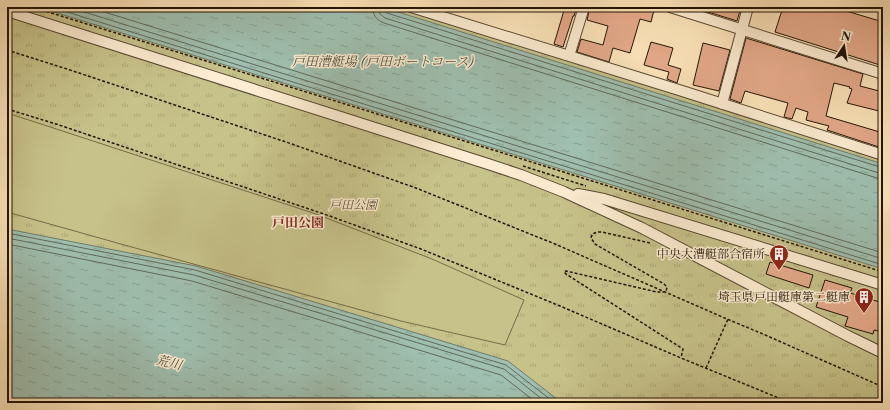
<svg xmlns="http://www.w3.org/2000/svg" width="890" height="410" font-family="'Libre Caslon Text','Noto Serif JP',serif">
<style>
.grass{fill:url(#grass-tufts);stroke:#746b47}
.pitch{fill:#c7c28a;stroke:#746b47}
.water{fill:url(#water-ripples);stroke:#6d7b6b}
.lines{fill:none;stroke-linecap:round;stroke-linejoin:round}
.shore{stroke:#606a5a;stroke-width:1}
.building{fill:#e5aa8b;stroke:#211404}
.minor-casing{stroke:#584832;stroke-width:12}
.path{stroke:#211404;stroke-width:1.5;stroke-dasharray:3 2;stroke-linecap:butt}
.minor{stroke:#fdedd2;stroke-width:10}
.labels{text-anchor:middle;stroke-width:3;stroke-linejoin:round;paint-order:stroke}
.park-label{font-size:12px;font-style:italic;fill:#5b5133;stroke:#fdedd2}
.poi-label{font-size:12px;fill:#211404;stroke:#fdedd2;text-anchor:end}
.water-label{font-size:13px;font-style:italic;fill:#4d5040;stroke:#fdedd2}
.neighbourhood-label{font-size:13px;font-weight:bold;fill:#7a1f14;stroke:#fdedd2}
</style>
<defs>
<pattern id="grass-tufts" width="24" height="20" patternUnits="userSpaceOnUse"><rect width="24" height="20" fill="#c7c28a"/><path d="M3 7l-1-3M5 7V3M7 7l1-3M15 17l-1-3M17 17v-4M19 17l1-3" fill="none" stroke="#aba675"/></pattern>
<pattern id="water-ripples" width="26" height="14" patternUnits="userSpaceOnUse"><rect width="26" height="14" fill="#9fbfb0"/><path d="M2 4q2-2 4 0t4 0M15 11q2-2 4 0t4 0" fill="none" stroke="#89a396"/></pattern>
</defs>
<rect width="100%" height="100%" fill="#fce4ba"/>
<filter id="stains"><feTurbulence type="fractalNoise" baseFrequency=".005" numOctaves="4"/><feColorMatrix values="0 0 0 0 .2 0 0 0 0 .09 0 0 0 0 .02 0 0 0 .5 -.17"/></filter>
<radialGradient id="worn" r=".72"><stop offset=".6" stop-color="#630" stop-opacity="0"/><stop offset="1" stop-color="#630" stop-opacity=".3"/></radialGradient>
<path class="grass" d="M7 7H398L883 156V403H330L7 322Z"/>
<path class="pitch" d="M7 113 35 122 316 214 432 259 524 300 505 345 401 321 128 246 7 212Z"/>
<path class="water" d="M38 7H382L883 164V269Z
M7 229 196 266 508 361 562 403H7Z"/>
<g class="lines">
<path class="shore" d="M51 7 883 265
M68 7 883 259
M88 7 883 253
M372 7C373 15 376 20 384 23L877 178 883 179
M378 7 380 14 385 18 879 173H883
M383 7 384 11 387 13 883 168
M7 233 195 270 506 365 555 403
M7 238 194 275 504 369 547 403
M7 244 192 281 501 375 537 403"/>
</g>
<path class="building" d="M565 7H577L574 16H573L563 47 554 44Z
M590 7H644L654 10 651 22 640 19 630 53 613 48 609 62 577 52 581 39 603 45 608 26 587 20Z
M692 7H741L737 21Z
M783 7H833L883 22V66L775 32Z
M746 38 863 74 860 86 883 92V112L847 103 852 89 849 88 850 87 834 83 826 116 883 133V143L882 148 827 130 829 126 806 120 808 112 796 108 792 119 784 117 788 103 745 91 741 103 730 99Z
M651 42 673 48 668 65 681 69 677 83 667 79 669 72 644 65Z
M703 43 730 50 719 91 693 85Z
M770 262 813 275 809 288 766 274Z
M825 280 852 288 850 293 883 303V332L874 330 873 334 845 326 848 317 816 307Z"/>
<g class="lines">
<defs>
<path id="minor" d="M411 7 679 90 883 155
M670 7 883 74
M7 11 325 112 488 164 521 175 564 192 642 228 848 336 883 353
M569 56 584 7
M722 104 748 7
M578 194 604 199 883 285"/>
</defs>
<use href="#minor" class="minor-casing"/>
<path class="path" d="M32 7 458 139 883 272
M7 50 70 70 286 142 416 188 555 244 727 319 763 334 883 387
M7 109 56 124 324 214 421 249 560 306 681 358 791 403
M523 166 586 186
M650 243 602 232C597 232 592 232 591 238L595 244 664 284 667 287 666 292H657L566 271 564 272 566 274 683 349 681 358
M706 368 728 319"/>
<use href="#minor" class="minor"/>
</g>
<defs>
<symbol id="building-pin" viewBox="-11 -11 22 30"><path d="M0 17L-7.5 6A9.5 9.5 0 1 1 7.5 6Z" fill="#8f2418" stroke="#fdedd2"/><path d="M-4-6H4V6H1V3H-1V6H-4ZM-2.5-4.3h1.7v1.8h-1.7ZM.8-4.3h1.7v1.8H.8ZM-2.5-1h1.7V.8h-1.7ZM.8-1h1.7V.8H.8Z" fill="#fff"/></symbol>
</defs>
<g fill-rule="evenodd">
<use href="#building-pin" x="768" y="243" width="22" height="30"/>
<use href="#building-pin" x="853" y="286" width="22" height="30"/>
</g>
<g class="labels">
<g class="park-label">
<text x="353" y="209">戸田公園</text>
</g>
<g class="poi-label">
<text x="765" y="258">中央大漕艇部合宿所</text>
<text x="850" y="301">埼玉県戸田艇庫第二艇庫</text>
</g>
<g class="water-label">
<text x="383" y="66">戸田漕艇場 (戸田ボートコース)</text>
<text transform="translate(169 362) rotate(14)" y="5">荒川</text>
</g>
<g class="neighbourhood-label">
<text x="298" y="227">戸田公園</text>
</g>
</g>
<rect width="890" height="410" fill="none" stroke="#fce4ba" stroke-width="24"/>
<rect x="8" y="8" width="874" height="394" fill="none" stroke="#211404" stroke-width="2"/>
<rect x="12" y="12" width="866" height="386" fill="none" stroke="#211404"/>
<g transform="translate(844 46) rotate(12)" stroke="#fdedd2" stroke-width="3" paint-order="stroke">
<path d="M0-3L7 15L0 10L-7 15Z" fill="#211404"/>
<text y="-6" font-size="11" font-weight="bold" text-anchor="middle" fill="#211404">N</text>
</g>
<rect width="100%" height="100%" filter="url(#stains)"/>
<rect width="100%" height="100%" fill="url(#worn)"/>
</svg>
